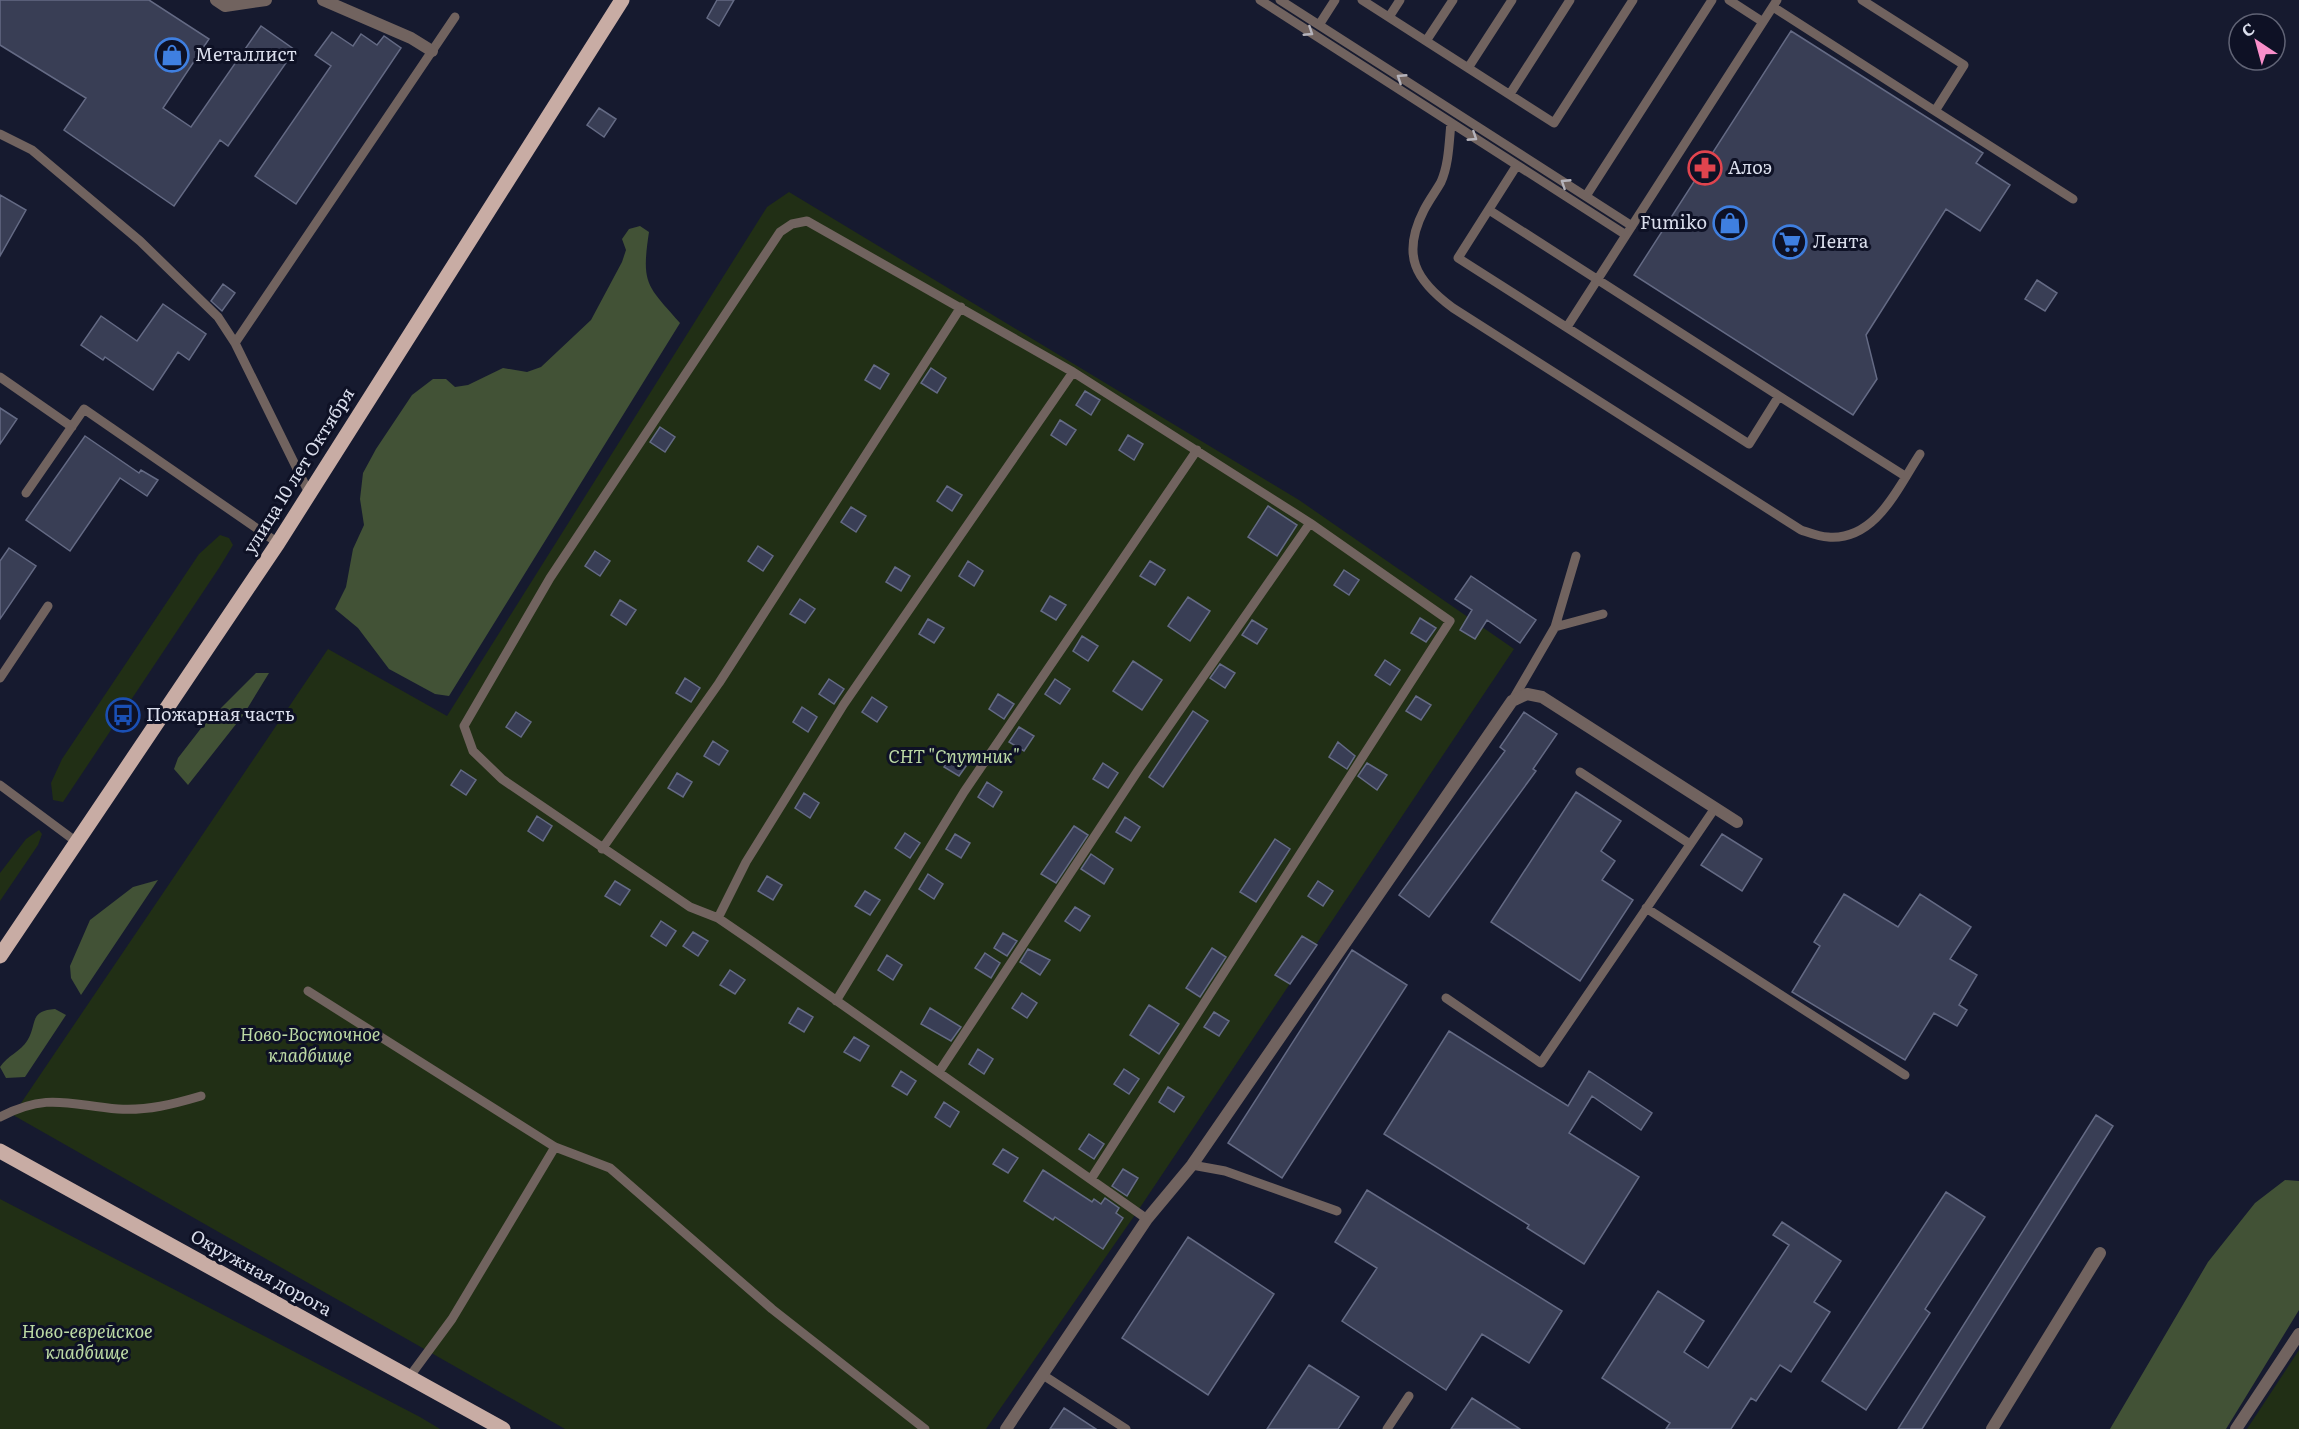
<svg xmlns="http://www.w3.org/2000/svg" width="2299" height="1429" font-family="Literata,serif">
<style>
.green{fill:#212f15}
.forest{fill:#425236}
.building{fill:#393e55;stroke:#646a84;stroke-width:1.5}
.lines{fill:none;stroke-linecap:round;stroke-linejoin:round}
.lane{stroke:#71635f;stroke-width:9}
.street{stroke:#71635f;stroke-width:12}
.primary{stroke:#c8aca4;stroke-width:15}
.oneway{stroke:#b5b3bb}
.labels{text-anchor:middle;stroke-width:6;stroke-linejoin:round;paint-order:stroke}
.poi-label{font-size:18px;fill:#dadeec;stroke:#0e1125;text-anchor:start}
.street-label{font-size:18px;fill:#dadeec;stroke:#0e1125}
.park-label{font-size:18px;font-style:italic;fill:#bcdaa5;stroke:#0e1125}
</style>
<rect width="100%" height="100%" fill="#161a2f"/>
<path class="green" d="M789 192 1299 500 1514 649 1137 1212 986 1429H565L13 1115 328 649 447 716 767 207Z
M220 535 229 538 233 545 219 568 63 802 53 800 51 783 62 759 199 554Z
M39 830 42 834 38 845 0 901V873L26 839Z
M0 1199 420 1417 440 1429H0Z
M2299 1350V1429H2247Z"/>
<path class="forest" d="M640 226 649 232C641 285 647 285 680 323L449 696 435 694 389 669 358 628 335 609 346 587 353 549 364 525 360 499 363 473 376 449 412 395 433 379H446L455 387 468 385 503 368 527 372 541 367 591 320 622 262 626 250 622 239 629 229Z
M256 673H269L244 714 188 785 174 769 178 758 202 727Z
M158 880 81 995 71 978 70 966 90 920 133 887Z
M55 1009 66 1015 25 1077 6 1078 0 1067C7 1056 21 1051 27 1041 38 1024 28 1011 55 1009Z
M2285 1180 2299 1181V1310L2226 1429H2110L2208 1262 2255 1203Z"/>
<path class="building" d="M0 0H149L209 39 163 108 191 127 261 26 295 50 228 146 220 140 174 206 64 130 86 98 0 45Z
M717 0H734L719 26 707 18Z
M1791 31 1983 153 1976 163 2010 185 1980 231 1946 209 1866 335 1877 379 1853 415 1634 275Z
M332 32 353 46 361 34 377 45 384 36 401 48 296 204 255 176 331 66 315 55Z
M599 108 616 119 604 137 587 125Z
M0 195 26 210 0 256Z
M2037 280 2057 293 2045 311 2025 299Z
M223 284 235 293 222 311 211 301Z
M163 304 206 334 189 360 178 352 153 390 105 357 103 360 81 345 101 316 137 341Z
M874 365 889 374 880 389 865 380Z
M931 368 946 378 937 393 921 383Z
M1085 391 1100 400 1091 415 1076 405Z
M0 408 17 419 0 444Z
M1060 420 1076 430 1066 445 1051 435Z
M660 427 675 437 665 452 650 442Z
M1128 435 1143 444 1134 460 1119 450Z
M85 436 139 473 141 470 158 480 147 496 120 478 70 551 26 520Z
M947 486 962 495 952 511 937 501Z
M1268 506 1297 525 1277 556 1248 537Z
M851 507 866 516 856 532 841 522Z
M758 546 773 556 763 571 748 561Z
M9 548 36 566 0 619V561Z
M595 551 610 561 600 576 585 566Z
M968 561 983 571 974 586 959 576Z
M1150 561 1165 570 1155 585 1140 576Z
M895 567 910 576 901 591 886 582Z
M1344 570 1359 580 1349 595 1334 585Z
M1471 576 1536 620 1520 643 1487 620 1475 639 1460 630 1472 610 1455 599Z
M1050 596 1066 605 1056 620 1041 611Z
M1188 597 1210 611 1190 641 1168 626Z
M800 599 815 609 805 623 790 614Z
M620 600 636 610 626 625 611 615Z
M1420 618 1436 628 1426 642 1411 633Z
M928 619 944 628 934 643 919 634Z
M1252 620 1267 629 1257 644 1242 635Z
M1082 636 1098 646 1088 661 1073 651Z
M1385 660 1400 670 1390 685 1375 675Z
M1133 661 1162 680 1142 710 1113 691Z
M1220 664 1235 673 1225 688 1210 678Z
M685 678 700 688 691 702 676 693Z
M829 679 844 689 834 704 819 694Z
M1055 679 1070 689 1060 704 1045 694Z
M998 694 1014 704 1004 719 989 709Z
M1416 696 1431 705 1421 720 1406 711Z
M872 697 887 707 877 722 862 712Z
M802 707 817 717 808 732 793 722Z
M1193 711 1208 721 1163 787 1149 777Z
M516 712 531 722 521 737 506 727Z
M1524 712 1557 734 1533 769 1536 771 1429 917 1399 895 1505 751 1500 747Z
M1019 727 1034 736 1024 751 1009 742Z
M713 741 728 751 719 765 704 756Z
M1338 742 1355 756 1347 769 1329 757Z
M953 752 969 762 959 776 944 767Z
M1103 763 1118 773 1108 788 1093 779Z
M1367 763 1387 775 1377 790 1358 776Z
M461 770 476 780 466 795 451 785Z
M677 773 692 782 683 797 668 788Z
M987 782 1002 792 993 807 978 797Z
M1576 792 1621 821 1601 851 1615 861 1602 880 1633 900 1580 981 1491 922Z
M804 793 819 803 810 818 795 808Z
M537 816 552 826 543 841 528 831Z
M1125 817 1140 827 1131 841 1116 832Z
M1074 826 1088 835 1056 883 1041 874Z
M905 833 920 843 910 858 895 848Z
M955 834 970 843 961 858 946 849Z
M1722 834 1762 859 1742 891 1701 865Z
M1275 839 1290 849 1256 902 1240 892Z
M1091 854 1113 869 1104 884 1081 869Z
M928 874 943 884 934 899 919 889Z
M767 876 782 885 773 900 758 891Z
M615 881 630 890 620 905 605 896Z
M1318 881 1333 891 1323 906 1308 896Z
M865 891 880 900 870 915 855 906Z
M1844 894 1898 927 1920 894 1971 927 1950 959 1977 975 1959 1005 1967 1010 1957 1026 1934 1013 1905 1060 1792 992 1820 946 1814 942Z
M1075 907 1090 916 1080 931 1065 921Z
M661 921 676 931 666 946 651 936Z
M693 932 708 941 698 956 683 946Z
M1003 933 1017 941 1007 956 994 948Z
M1302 936 1317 945 1290 984 1275 975Z
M1212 948 1226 957 1200 997 1186 988Z
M1028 949 1050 960 1040 975 1020 962Z
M1352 950 1407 985 1282 1178 1228 1143Z
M985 953 1000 963 991 978 975 968Z
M887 955 902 965 893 980 878 970Z
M730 970 745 980 735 994 720 985Z
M1022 993 1037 1003 1027 1018 1012 1008Z
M1149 1005 1179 1024 1159 1054 1130 1035Z
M798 1008 813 1017 804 1032 789 1023Z
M930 1008 961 1027 951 1041 921 1024Z
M1214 1012 1229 1021 1219 1036 1204 1027Z
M1449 1031 1568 1106 1589 1071 1652 1113 1641 1130 1592 1096 1569 1133 1639 1177 1584 1264 1527 1228 1529 1225 1384 1134Z
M854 1037 869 1046 860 1061 844 1052Z
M978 1049 993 1059 984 1074 969 1064Z
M1124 1069 1139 1079 1129 1094 1114 1084Z
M901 1071 916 1081 907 1095 892 1086Z
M1168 1087 1184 1097 1174 1112 1159 1102Z
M944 1102 959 1112 950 1127 935 1117Z
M2096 1115 2113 1126 1922 1429H1898Z
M1089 1134 1104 1144 1094 1159 1079 1149Z
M1003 1149 1018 1158 1008 1173 993 1164Z
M1123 1169 1138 1178 1127 1196 1112 1186Z
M1043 1170 1092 1202 1094 1199 1101 1204 1105 1198 1119 1208 1116 1213 1123 1218 1103 1249 1055 1217 1053 1220 1024 1201Z
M1367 1190 1562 1311 1529 1363 1482 1334 1446 1390 1342 1321 1377 1268 1335 1242Z
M1946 1192 1985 1217 1925 1309 1930 1313 1866 1410 1822 1381Z
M1782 1222 1841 1261 1814 1302 1830 1312 1791 1372 1780 1365 1756 1401 1751 1398 1731 1429H1666L1670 1423 1602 1378 1658 1291 1704 1321 1684 1352 1708 1368 1789 1245 1773 1235Z
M1188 1237 1274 1294 1208 1395 1122 1338Z
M1309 1365 1359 1397 1338 1429H1267Z
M1472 1398 1520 1429H1451Z
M1064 1408 1096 1429H1050Z"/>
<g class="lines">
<path class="lane" d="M1260 0 1626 235
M1280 0 1632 226
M1362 0 1554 123 1633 0
M1729 0 1763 22
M1773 7 1935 111 1964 65 1862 0
M1389 17 1400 0
M1319 25 1335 0
M1426 41 1453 0
M1468 68 1512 0
M1510 94 1570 0
M1935 111 2073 199
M1451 123C1449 142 1449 164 1441 182 1436 191 1429 200 1424 210 1401 255 1415 280 1453 308L1801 530C1810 533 1820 537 1828 537 1876 541 1898 487 1920 454
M0 134 32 150 140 241 218 317 235 343 309 493
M1586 196 1712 0
M1489 210 1779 396 1749 444 1458 258 1517 165
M1567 327 1777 0
M235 343 455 17
M0 377 72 427
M1779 396 1905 476
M26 493 84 409 278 543
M1555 627 1603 614
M0 678 48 606
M1512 701 1555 627 1576 556
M1580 772 1690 844
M0 785 78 843
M602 849 719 683 961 307
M1646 908 1905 1075
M718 918 746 862 844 704 1073 372
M308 991 555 1147 610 1168 772 1309 925 1429
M1446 998 1541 1063 1715 808
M836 1001 964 792 1197 450
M939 1072 1139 769 1310 523
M0 1117C48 1092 69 1105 118 1109 147 1111 174 1104 201 1096
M1192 1165 1225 1171 1337 1211
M1091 1179 1450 621 1310 523 1073 372 807 221 792 224 780 232 550 578 464 726 473 751 502 779 690 907 718 918 756 944 1147 1219
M1043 1375 1126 1429
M410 1376 452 1319 555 1147
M1387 1429 1409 1396"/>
<path class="street" d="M216 0 225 6 266 0
M323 0 411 38 432 51
M1006 1429 1147 1219 1192 1165 1512 701 1527 694 1542 697 1737 822
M1992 1429 2100 1253
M2236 1429 2299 1334"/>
<path class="primary" d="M0 956 278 543 622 0
M0 1151 503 1429"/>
</g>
<defs><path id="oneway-chevron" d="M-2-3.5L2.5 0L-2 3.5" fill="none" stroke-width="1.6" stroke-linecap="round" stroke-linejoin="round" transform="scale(1.5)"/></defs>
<g class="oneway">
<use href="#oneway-chevron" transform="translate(1309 32) rotate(33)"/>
<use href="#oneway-chevron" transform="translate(1401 78) rotate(-147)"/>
<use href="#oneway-chevron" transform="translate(1473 137) rotate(33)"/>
<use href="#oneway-chevron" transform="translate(1565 183) rotate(-147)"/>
</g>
<defs>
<symbol id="shop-ring" viewBox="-11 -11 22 22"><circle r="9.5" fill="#0e1125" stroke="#3f7fe0" stroke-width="1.5"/><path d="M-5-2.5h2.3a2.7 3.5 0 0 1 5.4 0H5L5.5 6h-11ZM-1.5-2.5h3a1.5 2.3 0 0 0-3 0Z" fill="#3f7fe0"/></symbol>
<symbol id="pharmacy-ring" viewBox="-11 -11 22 22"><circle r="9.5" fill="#0e1125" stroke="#e0444e" stroke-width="1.5"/><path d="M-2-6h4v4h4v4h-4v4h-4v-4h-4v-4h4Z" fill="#e0444e"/></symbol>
<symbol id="supermarket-ring" viewBox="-11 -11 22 22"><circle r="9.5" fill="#0e1125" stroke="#3f7fe0" stroke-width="1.5"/><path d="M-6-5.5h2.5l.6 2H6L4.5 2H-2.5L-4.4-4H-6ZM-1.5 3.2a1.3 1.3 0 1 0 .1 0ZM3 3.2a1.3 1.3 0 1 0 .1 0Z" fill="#3f7fe0"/></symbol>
<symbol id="bus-ring" viewBox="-11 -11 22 22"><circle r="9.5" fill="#0e1125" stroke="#1a4fb4" stroke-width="1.5"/><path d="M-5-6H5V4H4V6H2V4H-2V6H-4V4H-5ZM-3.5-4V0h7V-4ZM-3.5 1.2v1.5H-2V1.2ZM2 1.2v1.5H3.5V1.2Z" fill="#1a4fb4"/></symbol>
</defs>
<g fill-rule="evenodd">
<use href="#shop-ring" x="153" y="36" width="38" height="38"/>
<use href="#pharmacy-ring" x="1686" y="149" width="38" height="38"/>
<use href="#shop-ring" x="1711" y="204" width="38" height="38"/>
<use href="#supermarket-ring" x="1771" y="223" width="38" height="38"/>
<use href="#bus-ring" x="104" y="696" width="38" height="38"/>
</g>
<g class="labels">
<g class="poi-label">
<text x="195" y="61">Металлист</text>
<text x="1728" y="174">Алоэ</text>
<text x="1707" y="229" text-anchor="end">Fumiko</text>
<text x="1813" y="248">Лента</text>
<text x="146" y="721">Пожарная часть</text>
</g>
<g class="street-label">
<text transform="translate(299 471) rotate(-58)" y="6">улица 10 лет Октября</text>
<text transform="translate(261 1273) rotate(29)" y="6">Окружная дорога</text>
</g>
<g class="park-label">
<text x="954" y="763">СНТ "Спутник"</text>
<text x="310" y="1041">Ново-Восточное<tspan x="310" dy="21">кладбище</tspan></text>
<text x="87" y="1338">Ново-еврейское<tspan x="87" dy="21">кладбище</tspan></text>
</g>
</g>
<g transform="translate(2257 42) rotate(324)"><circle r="28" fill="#0e1125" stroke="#606375" stroke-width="1.5"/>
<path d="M0-4.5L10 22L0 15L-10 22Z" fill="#f98fca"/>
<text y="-9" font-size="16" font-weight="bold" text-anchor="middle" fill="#dadeec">С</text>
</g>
</svg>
